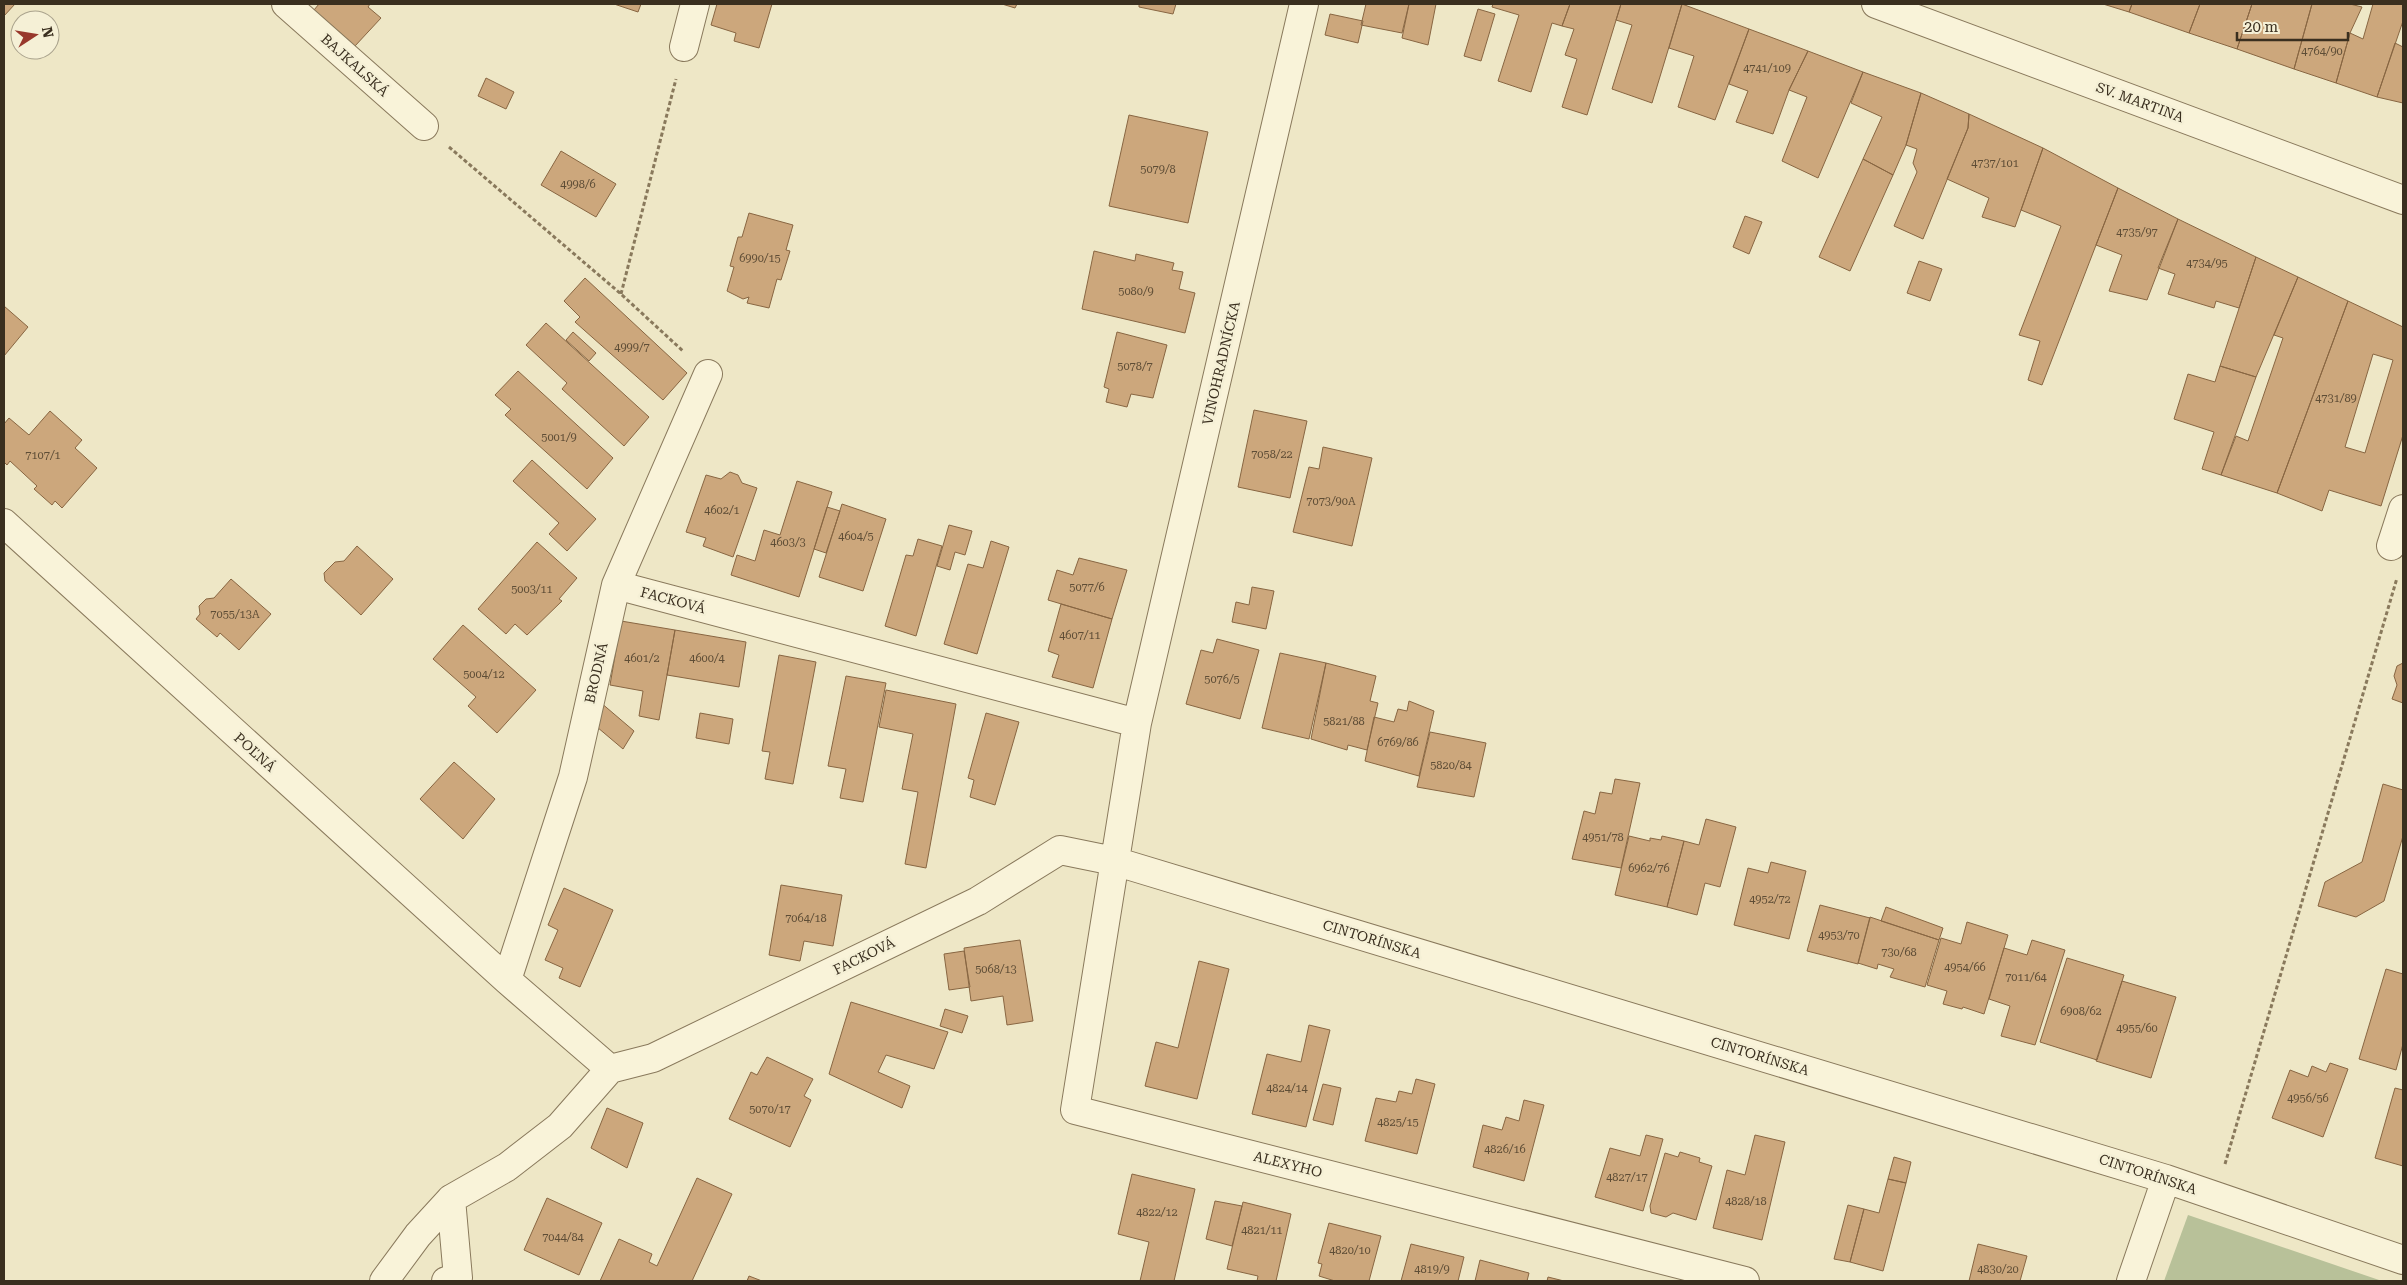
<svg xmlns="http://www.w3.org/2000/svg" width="2407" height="1285" font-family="'Roboto Serif',serif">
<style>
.cemetery{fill:#b8c199}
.building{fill:#cca77c;stroke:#886642;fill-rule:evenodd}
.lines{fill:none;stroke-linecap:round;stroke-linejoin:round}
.minor-casing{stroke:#89795c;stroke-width:30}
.path{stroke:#89795c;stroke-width:3;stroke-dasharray:4 2.5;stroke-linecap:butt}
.minor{stroke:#f9f3d9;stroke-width:28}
.labels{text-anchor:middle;stroke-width:5;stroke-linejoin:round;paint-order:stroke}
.number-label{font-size:11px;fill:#5e4d36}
.street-label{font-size:14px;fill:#3a2f1f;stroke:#f5f0d6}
</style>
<rect width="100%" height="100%" fill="#eee7c6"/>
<path class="cemetery" d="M2188 1215 2382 1281H2164Z"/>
<path class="building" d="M4 4H15L4 16Z
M319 4H370L368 7 381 18 355 46 314 10Z
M614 4H641L638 12Z
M717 4H772L759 48 734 41 736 33 711 25Z
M1002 4H1017L1015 8Z
M1139 4H1176L1173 14 1139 7Z
M1366 4H1409L1402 33 1361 25Z
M1409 4H1436L1428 45 1402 38Z
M1493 4H1570L1562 26 1552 23 1531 92 1498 81 1519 15 1492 7Z
M1570 4H1621L1587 115 1562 107 1577 59 1565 55 1574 29 1562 26Z
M1621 4H1682L1652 103 1612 89 1632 25 1616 20Z
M1682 4 1749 29 1715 120 1678 107 1694 56 1669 48Z
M2103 4H2132L2129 12Z
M2132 4H2200L2189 33 2129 12Z
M2200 4H2252L2237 49 2189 33Z
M2252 4H2312L2294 69 2237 49Z
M2312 4H2350L2362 7 2350 33 2336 83 2294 69Z
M2373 4H2403V21L2377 97 2336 83 2350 33 2363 39Z
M1478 9 1495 14 1481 61 1464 56Z
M1330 14 1363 21 1358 43 1325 35Z
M1749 29 1808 51 1789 90 1773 134 1736 122 1748 91 1729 84Z
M2395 43 2403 47V103L2377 97Z
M1808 51 1863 72 1818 178 1782 161 1807 97 1789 90Z
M1863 72 1921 93 1906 145 1893 175 1863 159 1882 117 1851 103Z
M486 78 514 92 506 109 478 96Z
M1921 93 1969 114 1968 128 1923 239 1894 226 1917 172 1913 163 1917 149 1906 145Z
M1969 114 2043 148 2015 227 1982 217 1989 198 1947 179 1968 128Z
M1129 115 1208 132 1188 223 1109 206Z
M2043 148 2118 188 2042 385 2028 380 2040 341 2019 335 2061 226 2021 210Z
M561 151 616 184 596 217 541 185Z
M1863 159 1893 175 1850 271 1819 257Z
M2118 188 2178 219 2147 300 2109 291 2122 255 2096 245Z
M749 213 793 225 786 250 790 251 781 280 777 279 769 308 747 303 749 297 743 299 727 291 734 267 730 266 738 237H742Z
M1745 216 1762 222 1749 254 1733 247Z
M2178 219 2256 257 2239 308 2216 301 2214 308 2168 294 2175 274 2158 268Z
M1094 251 1135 261 1136 254 1174 263 1172 270 1183 272 1179 289 1195 293 1185 333 1082 309Z
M2256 257 2298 277 2256 377 2220 366Z
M1919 261 1942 269 1930 301 1907 293Z
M2298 277 2348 301 2277 493 2221 475 2236 436 2248 441 2283 338 2274 335Z
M585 278 687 373 663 400 575 322 580 317 564 301Z
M2348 301 2403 327V435L2381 506 2329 490 2322 511 2277 493ZM2373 354 2393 360 2365 453 2345 447Z
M4 306 28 327 4 356Z
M546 323 649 417 624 446 562 389 567 383 526 345Z
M573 332 596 353 589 361 566 340Z
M1117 332 1167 345 1153 398 1131 394 1127 407 1106 402 1109 389 1104 387Z
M2220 366 2256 377 2221 475 2202 469 2214 432 2174 419 2188 374 2215 382Z
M518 371 613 458 587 489 505 415 511 409 495 395Z
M1254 410 1307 421 1290 498 1238 487Z
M50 411 82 440 75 448 97 468 62 508 55 501 52 505 34 489 37 486 10 461 7 465 4 462V424L9 418 29 435Z
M1323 447 1372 458 1352 546 1293 532 1309 467 1319 469Z
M532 460 596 519 567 551 549 534 559 523 513 481Z
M730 472 738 475 742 483 757 488 733 557 703 546 706 538 686 532 706 475 721 479Z
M797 481 832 492 799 597 731 575 737 555 755 561 764 530 780 535Z
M842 504 886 519 863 591 819 577Z
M827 507 840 511 826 553 814 549Z
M949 525 972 531 965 555 955 552 950 570 937 566Z
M918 539 942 546 916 636 885 626 906 555 913 556Z
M991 541 1009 547 977 654 944 644 968 564 983 568Z
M537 542 577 578 559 599 562 601 527 635 515 624 506 634 478 609Z
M357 546 393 579 361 615 325 581 324 573 335 562 344 561Z
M1079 558 1127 570 1112 619 1048 600 1057 570 1073 575Z
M231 579 271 614 239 650 220 633 217 637 196 619 200 614 199 606 206 599 214 598Z
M1252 587 1274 591 1266 629 1232 622 1236 602 1249 605Z
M1061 604 1112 619 1093 688 1052 677 1059 655 1048 651Z
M621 621 675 630 659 720 639 716 643 691 610 685Z
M463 625 536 690 497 733 468 706 476 697 433 659Z
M675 630 746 642 739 687 667 675Z
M1217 639 1259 650 1240 719 1186 704 1201 650 1213 653Z
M1280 653 1326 663 1309 739 1262 728Z
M779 655 816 662 793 784 765 779 770 752 762 751Z
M1326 663 1376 676 1370 701 1378 703 1367 750 1348 745 1347 750 1311 739Z
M2403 663V703L2392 699 2397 685 2394 676 2397 666Z
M846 676 886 683 863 802 840 798 846 769 828 766Z
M886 690 956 704 926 868 905 864 918 792 902 789 913 734 879 727Z
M1409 701 1434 711 1419 776 1365 761 1374 717 1394 722 1398 709 1407 711Z
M600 702 634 731 623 749 597 727Z
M700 713 733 719 729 744 696 738Z
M986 713 1019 722 995 805 970 797 974 780 968 778Z
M1430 732 1486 743 1474 797 1417 787Z
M454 762 495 799 463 839 420 799Z
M1615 779 1640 783 1621 868 1572 859 1584 811 1595 814 1600 792 1612 794Z
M2383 784 2403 790V836L2384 901 2356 917 2318 906 2325 882 2362 862Z
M1706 819 1736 827 1720 887 1705 883 1697 915 1667 907 1684 841 1699 845Z
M1629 836 1650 841V838L1661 840 1662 836 1684 841 1667 907 1615 895Z
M1771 862 1806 871 1789 939 1734 925 1748 868 1768 873Z
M781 885 842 895 833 946 804 941 800 961 769 955Z
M564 888 613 910 580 987 559 978 563 968 545 960 558 930 548 925Z
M1820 905 1870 918 1858 964 1807 951Z
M1886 907 1943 928 1939 940 1881 921Z
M1870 917 1939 940 1925 987 1890 977 1894 969 1878 964 1877 969 1858 963Z
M1967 922 2008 935 1984 1014 1963 1007 1962 1009 1943 1004 1947 991 1927 985 1941 938 1961 944Z
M1020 940 1033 1021 1007 1025 1003 996 971 1001 964 948Z
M2032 940 2065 950 2035 1045 2001 1036 2010 1006 1989 999 2004 948 2027 955Z
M964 951 970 987 949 990 944 954Z
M2067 958 2124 975 2097 1060 2040 1042Z
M1199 961 1229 969 1197 1099 1145 1086 1156 1042 1178 1048Z
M2386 969 2403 974V1044L2396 1070 2359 1059Z
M2122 981 2176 997 2151 1078 2096 1061Z
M851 1002 948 1032 934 1069 886 1055 878 1072 910 1086 902 1108 829 1074Z
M945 1009 968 1016 962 1033 940 1026Z
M1309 1025 1330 1030 1306 1127 1252 1114 1267 1054 1301 1062Z
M767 1057 813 1079 804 1096 811 1100 790 1147 729 1119 751 1072 757 1075Z
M2330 1063 2348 1069 2323 1137 2272 1118 2290 1070 2308 1077 2312 1066 2326 1072Z
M1416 1079 1435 1084 1417 1154 1365 1141 1376 1098 1396 1102 1399 1091 1412 1094Z
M1323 1084 1341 1088 1333 1125 1313 1120Z
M2395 1088 2403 1090V1166L2375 1158Z
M1524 1100 1544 1105 1524 1181 1473 1167 1483 1125 1502 1130 1506 1117 1519 1121Z
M607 1108 643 1123 627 1168 591 1148Z
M1646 1135 1663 1139 1643 1211 1595 1197 1610 1148 1640 1156Z
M1755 1135 1785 1142 1762 1240 1713 1228 1727 1170 1745 1175Z
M1680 1152 1700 1158 1699 1162 1712 1166 1696 1220 1673 1213 1666 1217 1651 1213 1650 1206 1665 1153 1678 1157Z
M1894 1157 1911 1162 1906 1183 1888 1179Z
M1132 1174 1195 1189 1174 1281H1140L1149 1242 1118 1234Z
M697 1178 732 1194 692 1281H600L619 1239 652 1254 649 1262 657 1266Z
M1888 1179 1906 1183 1883 1271 1850 1262 1864 1209 1879 1213Z
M547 1198 602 1223 579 1275 524 1250Z
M1215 1201 1242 1206 1232 1246 1206 1239Z
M1243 1202 1291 1214 1276 1281H1257L1258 1276 1227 1269Z
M1848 1205 1864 1209 1850 1262 1834 1259Z
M1329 1223 1381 1236 1369 1281H1335L1319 1276 1322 1264 1318 1263Z
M1411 1244 1464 1257 1458 1281H1401Z
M1978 1244 2027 1256 2020 1281H1969Z
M1480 1260 1529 1273 1527 1281H1475Z
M749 1276 762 1281H747Z
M1548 1277 1564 1281H1547Z"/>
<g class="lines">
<defs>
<path id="minor" d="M286 4 424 126
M1304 4 1137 723 1075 1110 1745 1281
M1876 4 2403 200
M684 47 695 4
M4 523 507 980 610 1069 560 1126 507 1167 451 1199
M2391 546 2403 509
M616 585 1137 723
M507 980 573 777 616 585 708 374
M610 1069 653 1058 978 901 1060 850 1114 861 2166 1179 2403 1260
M384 1281 418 1235 451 1199 458 1278 446 1281
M2131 1281 2166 1179"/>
</defs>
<use href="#minor" class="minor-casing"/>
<path class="path" d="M449 147 621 294 684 352
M621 294 676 79
M2225 1164 2397 578"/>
<use href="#minor" class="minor"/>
</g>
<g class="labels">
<g class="number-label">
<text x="2322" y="55">4764/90</text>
<text x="1767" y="72">4741/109</text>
<text x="1995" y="167">4737/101</text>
<text x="1158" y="173">5079/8</text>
<text x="578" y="188">4998/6</text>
<text x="2137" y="236">4735/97</text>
<text x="760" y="262">6990/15</text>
<text x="2207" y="267">4734/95</text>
<text x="1136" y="295">5080/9</text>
<text x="632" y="351">4999/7</text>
<text x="1135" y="370">5078/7</text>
<text x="2336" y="402">4731/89</text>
<text x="559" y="441">5001/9</text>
<text x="1272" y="458">7058/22</text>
<text x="43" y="459">7107/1</text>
<text x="1331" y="505">7073/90A</text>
<text x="722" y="514">4602/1</text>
<text x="856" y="540">4604/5</text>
<text x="788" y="546">4603/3</text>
<text x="1087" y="591">5077/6</text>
<text x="532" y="593">5003/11</text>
<text x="235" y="618">7055/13A</text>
<text x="1080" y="639">4607/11</text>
<text x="642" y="662">4601/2</text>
<text x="707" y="662">4600/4</text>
<text x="484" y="678">5004/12</text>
<text x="1222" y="683">5076/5</text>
<text x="1344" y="725">5821/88</text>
<text x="1398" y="746">6769/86</text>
<text x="1451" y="769">5820/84</text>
<text x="1603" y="841">4951/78</text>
<text x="1649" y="872">6962/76</text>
<text x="1770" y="903">4952/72</text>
<text x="806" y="922">7064/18</text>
<text x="1839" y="939">4953/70</text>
<text x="1899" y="956">730/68</text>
<text x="1965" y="971">4954/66</text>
<text x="996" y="973">5068/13</text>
<text x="2026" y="981">7011/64</text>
<text x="2081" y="1015">6908/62</text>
<text x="2137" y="1032">4955/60</text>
<text x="1287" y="1092">4824/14</text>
<text x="2308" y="1102">4956/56</text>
<text x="770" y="1113">5070/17</text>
<text x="1398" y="1126">4825/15</text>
<text x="1505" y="1153">4826/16</text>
<text x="1627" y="1181">4827/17</text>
<text x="1746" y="1205">4828/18</text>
<text x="1157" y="1216">4822/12</text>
<text x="1262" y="1234">4821/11</text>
<text x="563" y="1241">7044/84</text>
<text x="1350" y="1254">4820/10</text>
<text x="1432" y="1273">4819/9</text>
<text x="1998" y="1273">4830/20</text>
</g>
<g class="street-label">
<text transform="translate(355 65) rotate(42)" y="5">BAJKALSKÁ</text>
<text transform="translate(2140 102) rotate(20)" y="5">SV. MARTINA</text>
<text transform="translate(1221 363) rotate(-77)" y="5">VINOHRADNÍCKA</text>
<text transform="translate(673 600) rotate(15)" y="5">FACKOVÁ</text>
<text transform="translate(596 673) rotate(-77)" y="5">BRODNÁ</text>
<text transform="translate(255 752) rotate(42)" y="5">POĽNÁ</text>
<text transform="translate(1372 939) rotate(17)" y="5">CINTORÍNSKA</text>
<text transform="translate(864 956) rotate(-26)" y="5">FACKOVÁ</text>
<text transform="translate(1760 1056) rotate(17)" y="5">CINTORÍNSKA</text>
<text transform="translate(1288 1164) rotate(14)" y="5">ALEXYHO</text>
<text transform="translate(2148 1174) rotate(18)" y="5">CINTORÍNSKA</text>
</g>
</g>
<rect width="2407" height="1285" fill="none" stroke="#3a2f1f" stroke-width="10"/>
<g transform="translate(35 35) rotate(78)"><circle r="24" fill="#f5f0d6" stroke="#aaa38d"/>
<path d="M0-4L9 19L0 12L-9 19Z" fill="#98382c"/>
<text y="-8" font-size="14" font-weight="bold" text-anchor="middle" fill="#3a2f1f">N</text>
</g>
<path d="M2237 32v8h111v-8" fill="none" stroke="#3a2f1f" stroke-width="2.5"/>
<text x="2244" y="32" font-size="15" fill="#3a2f1f" stroke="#f5f0d6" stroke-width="4" paint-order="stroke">20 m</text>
</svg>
